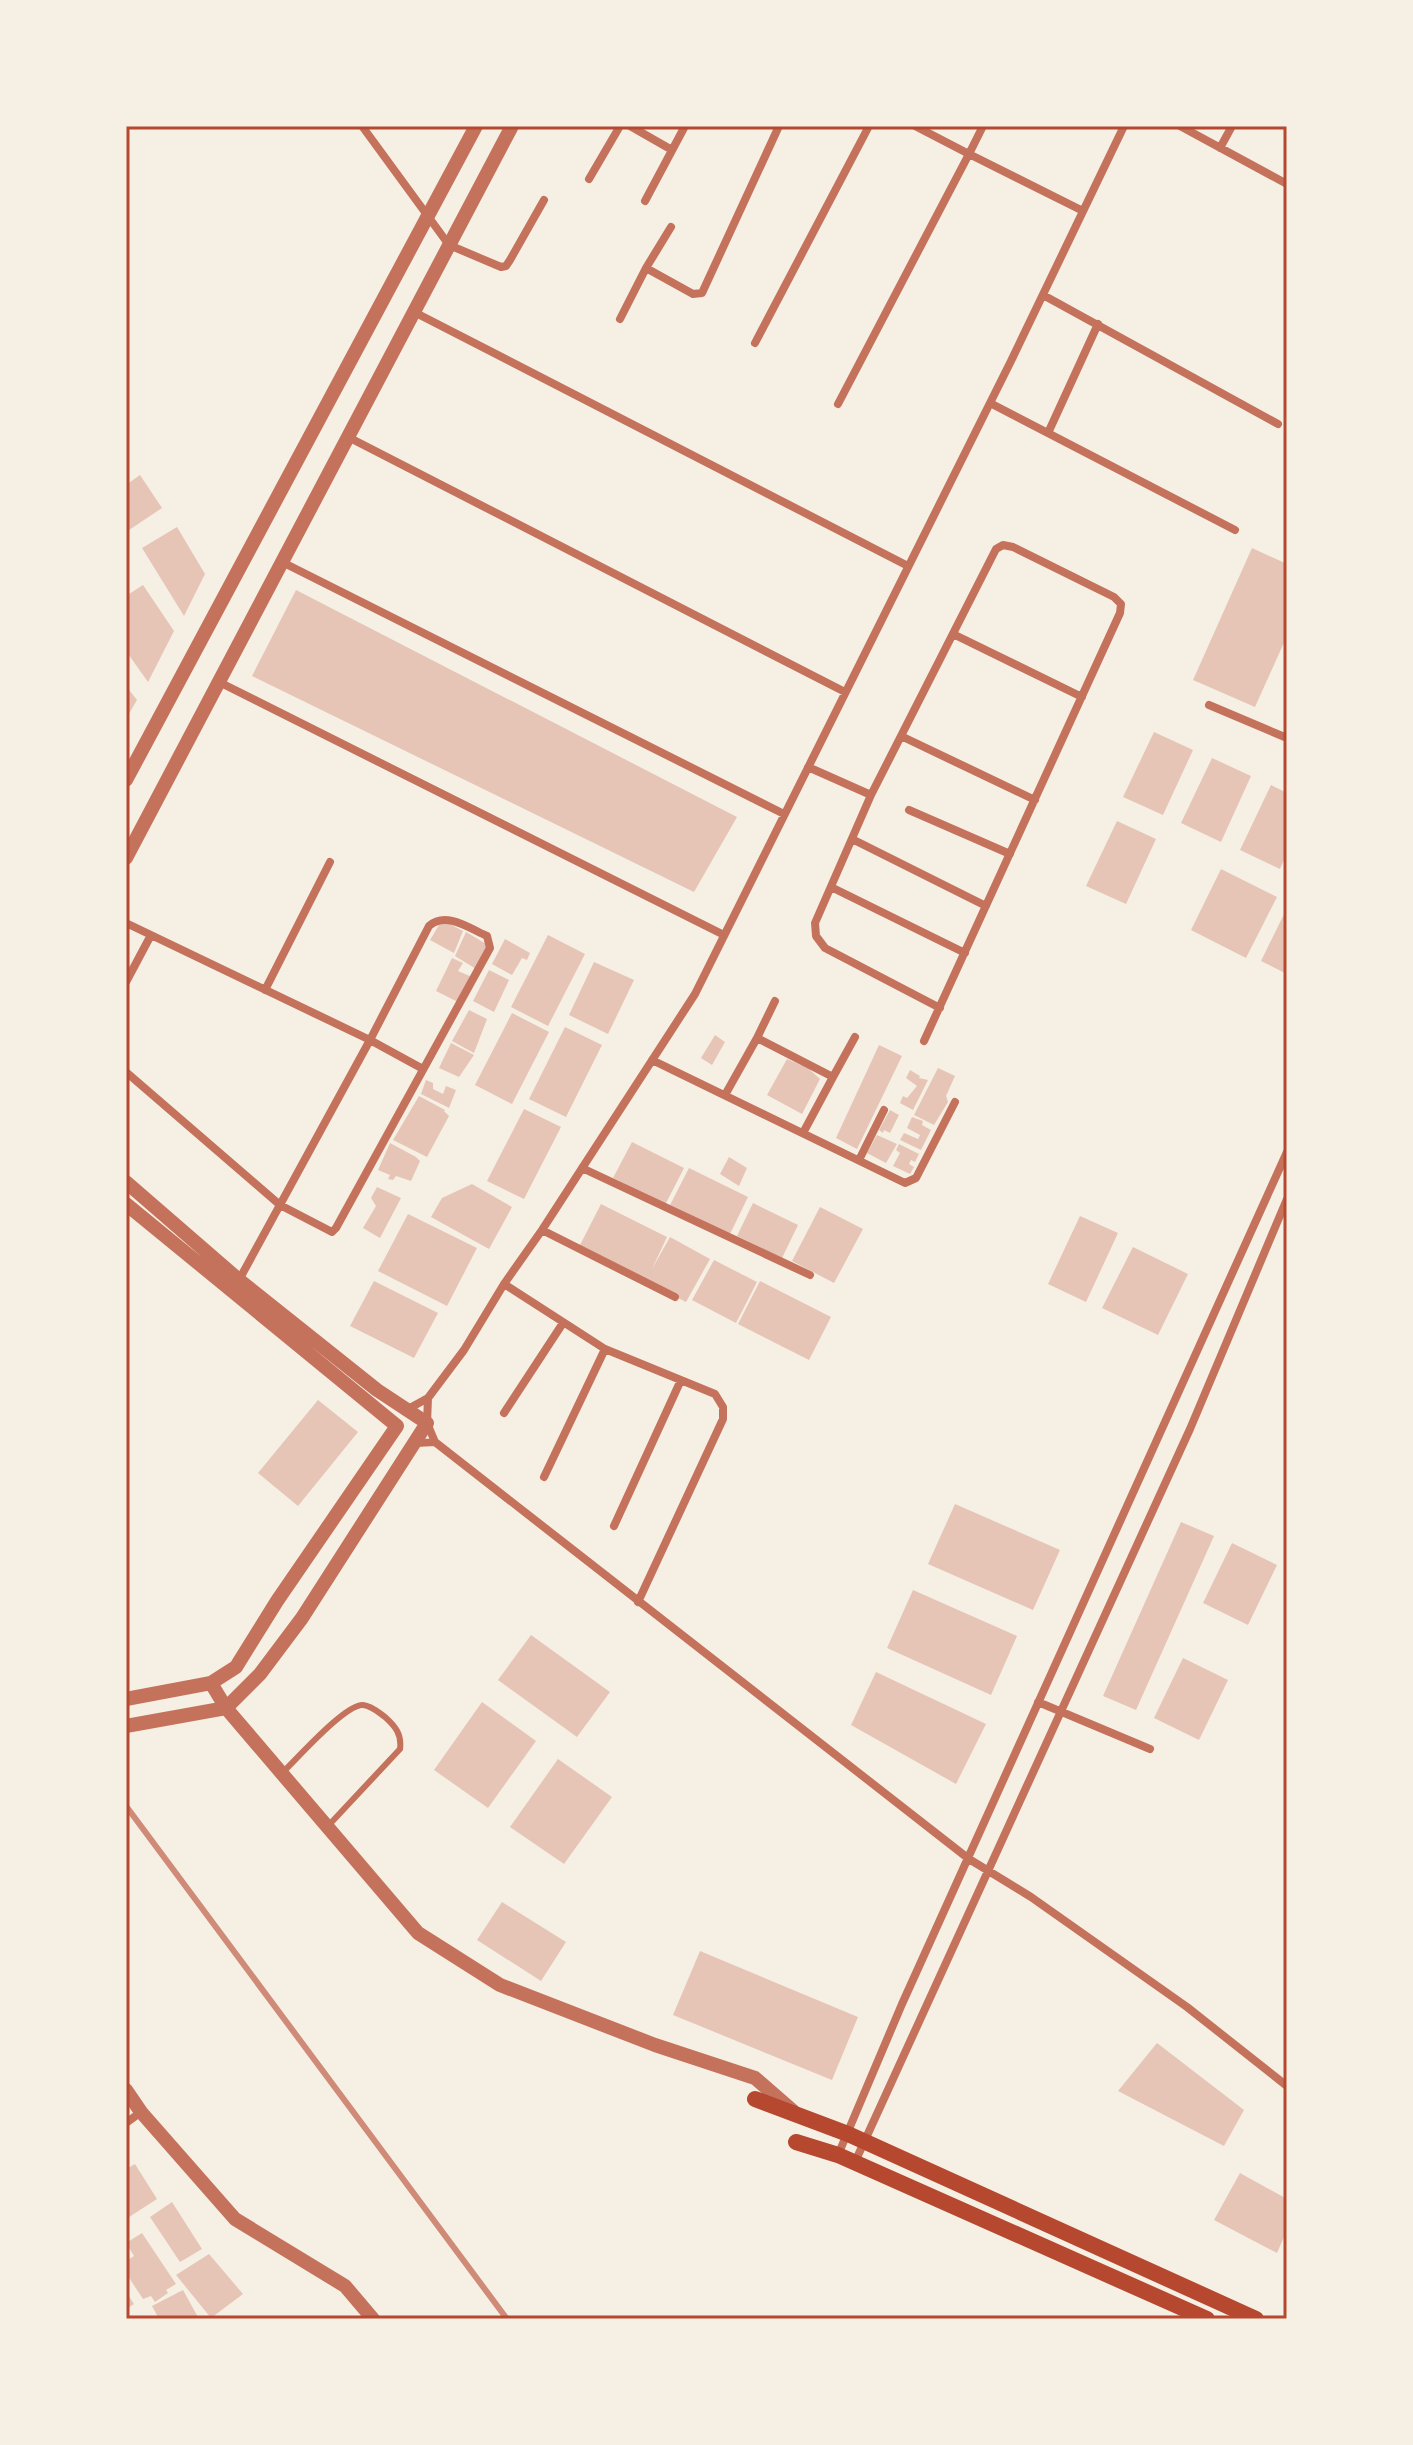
<svg xmlns="http://www.w3.org/2000/svg" width="1413" height="2445" font-family="Helvetica,sans-serif">
<style>
.building{fill:#e6c5b7}
.lines{fill:none;stroke-linecap:round;stroke-linejoin:round}
.service{stroke:#c5725c;stroke-width:6}
.minor{stroke:#c5725c;stroke-width:8}
.tertiary{stroke:#c5725c;stroke-width:14}
.secondary{stroke:#b5482f;stroke-width:16}
.rail{stroke:#cf8b77;stroke-width:6}
.neatline{fill:none;stroke:#b5482f;stroke-width:3}
</style>
<rect width="100%" height="100%" fill="#f6efe4"/>
<path class="building" d="M140 475 162 508 126 532V485Z
M177 527 205 574 184 616 142 548Z
M1252 548 1287 564V636L1255 707 1193 680Z
M143 585 174 631 148 682 126 651V596Z
M296 590 737 817 694 892 252 676Z
M126 686 137 700 126 719Z
M1154 732 1193 750 1163 815 1123 797Z
M1212 758 1251 776 1221 842 1181 823Z
M1271 785 1287 793V853L1280 869 1240 850Z
M1117 821 1156 839 1126 904 1086 886Z
M1221 869 1277 897 1246 958 1191 930Z
M1287 908V974L1261 961Z
M442 920 463 931 454 953 430 940Z
M466 932 488 945 476 969 455 956Z
M548 935 585 954 548 1026 511 1007Z
M505 939 530 953 527 960 522 958 512 975 492 964Z
M452 958 463 963 458 971 472 977 458 1002 436 991Z
M594 962 634 980 608 1034 569 1015Z
M489 970 509 980 494 1012 473 1001Z
M469 1010 487 1019 474 1053 452 1041Z
M512 1013 549 1032 512 1104 475 1085Z
M565 1027 602 1045 566 1117 529 1099Z
M715 1035 725 1042 712 1065 701 1058Z
M451 1043 474 1055 459 1077 439 1068Z
M879 1045 902 1056 857 1149 836 1138Z
M787 1059 808 1068 820 1079 802 1114 767 1095Z
M938 1068 955 1076 946 1096 948 1102 934 1125 914 1115Z
M910 1070 920 1076 919 1078 928 1080 913 1110 900 1103 903 1096 907 1098 917 1086 906 1078Z
M426 1080 433 1083V1089L443 1094 446 1086 456 1090 449 1108 421 1094Z
M419 1096 445 1110 444 1111 449 1116 427 1157 393 1140Z
M524 1109 561 1127 524 1199 487 1181Z
M890 1110 899 1115 890 1133 884 1130 883 1133 879 1130Z
M912 1117 923 1121 922 1125 931 1130 921 1150 900 1140 904 1133 918 1139 920 1135 907 1128Z
M877 1135 897 1144 886 1163 867 1153Z
M632 1142 684 1168 665 1205 613 1178Z
M390 1143 416 1157 420 1161 411 1181 396 1176 393 1180 388 1179 390 1175 378 1170Z
M899 1144 919 1154 915 1162 911 1160 909 1164 914 1167 910 1174 893 1166 900 1153 896 1150Z
M729 1157 747 1168 739 1186 720 1174Z
M689 1168 748 1197 730 1234 670 1205Z
M472 1184 512 1207 489 1249 431 1217 442 1198Z
M377 1187 401 1198 380 1238 363 1228 376 1206 371 1198Z
M753 1203 798 1225 782 1258 737 1236Z
M601 1204 667 1237 652 1269 670 1237 710 1259 686 1302 579 1247Z
M820 1207 863 1229 834 1283 792 1261Z
M408 1214 477 1248 447 1306 378 1271Z
M1080 1216 1118 1233 1086 1302 1048 1284Z
M1133 1247 1188 1274 1158 1335 1102 1308Z
M714 1260 757 1282 736 1323 692 1300Z
M374 1281 438 1313 414 1358 350 1326Z
M760 1281 831 1317 809 1360 738 1324Z
M318 1400 358 1432 298 1506 258 1473Z
M955 1504 1060 1550 1033 1610 928 1564Z
M1181 1522 1214 1536 1136 1710 1103 1696Z
M1232 1543 1277 1565 1248 1625 1203 1603Z
M913 1590 1017 1636 991 1695 887 1648Z
M531 1635 610 1692 577 1737 498 1680Z
M1183 1658 1228 1680 1199 1740 1154 1718Z
M876 1672 986 1724 956 1784 851 1725Z
M482 1702 536 1741 488 1808 434 1770Z
M558 1759 612 1797 564 1864 510 1827Z
M502 1902 566 1942 541 1981 477 1940Z
M700 1951 858 2017 832 2080 673 2015Z
M1157 2043 1244 2110 1224 2146 1118 2091Z
M135 2164 157 2199 126 2219V2169Z
M1240 2173 1287 2199V2230L1277 2253 1214 2220Z
M172 2202 202 2249 180 2262 150 2217Z
M142 2233 176 2284 166 2290 168 2293 155 2302 151 2296 143 2299 126 2273V2261L134 2256 126 2243Z
M209 2254 243 2294 211 2318 176 2275Z
M183 2290 199 2319H159L152 2306Z
M126 2292 134 2304 126 2309Z"/>
<g class="lines">
<path class="service" d="M282 1773C297 1759 345 1704 363 1705 372 1706 378 1712 385 1717 395 1726 402 1734 400 1749L328 1826"/>
<path class="minor" d="M362 126 449 245 501 267 506 266 510 260 544 200
M630 126 672 150
M915 126 969 154 983 126
M1180 126 1287 184
M1220 148 1232 126
M589 179 620 126
M645 201 685 126
M646 268 671 227
M1043 295 1278 424
M414 312 908 566
M620 319 646 268 693 294 702 293 779 126
M755 343 869 126
M990 403 1235 530
M838 404 969 154 1083 211
M1048 433 1098 324
M348 437 845 692
M282 562 784 814
M953 634 1082 697
M219 682 724 935
M1209 705 1287 738
M901 736 1035 800
M808 767 871 795 815 923 816 936 825 948 940 1008
M871 795 996 549 1003 545 1013 547 1114 597 1121 604 1120 613 924 1041
M909 810 1010 854
M852 839 986 906
M831 887 965 953
M126 923 370 1040 239 1280
M126 982 151 935
M265 990 330 862
M757 1038 775 1001
M652 1060 905 1183 916 1178 955 1102
M126 1072 280 1205 332 1232 336 1228 490 948 487 936C469 928 446 911 429 926L370 1040 423 1069
M833 1077 855 1037
M725 1095 757 1038 833 1077 803 1133
M859 1160 884 1110
M582 1168 810 1275
M542 1230 675 1297
M504 1284 605 1349 715 1394 723 1407V1419L638 1602
M428 1398 464 1350 504 1284 542 1230 695 994 1011 361 1124 126
M408 1409 428 1398 427 1423 435 1442 416 1443
M504 1413 563 1323
M435 1442 969 1859 1031 1897 1187 2007 1287 2086
M544 1477 605 1349
M614 1526 681 1380
M1038 1702 1150 1749
M126 2123 141 2112
M838 2155 902 2004 1287 1152
M855 2162 1190 1429 1287 1199"/>
<path class="tertiary" d="M126 780 476 126
M126 858 512 126
M126 1182 239 1280 377 1390 427 1423 302 1618 260 1674 226 1708 126 1726
M126 1204 397 1426 277 1601 236 1667 211 1683 126 1699
M211 1683 226 1708 418 1933 500 1985 655 2045 755 2078 793 2111
M126 2090 141 2112 235 2219 345 2286 373 2319"/>
<path class="secondary" d="M755 2099 848 2134 1256 2319
M796 2142 838 2155 1207 2319"/>
<path class="rail" d="M126 1806 507 2319"/>
</g>
<rect width="1413" height="2445" fill="none" stroke="#f6efe4" stroke-width="256"/>
<rect x="128" y="128" width="1157" height="2189" class="neatline"/>
</svg>
